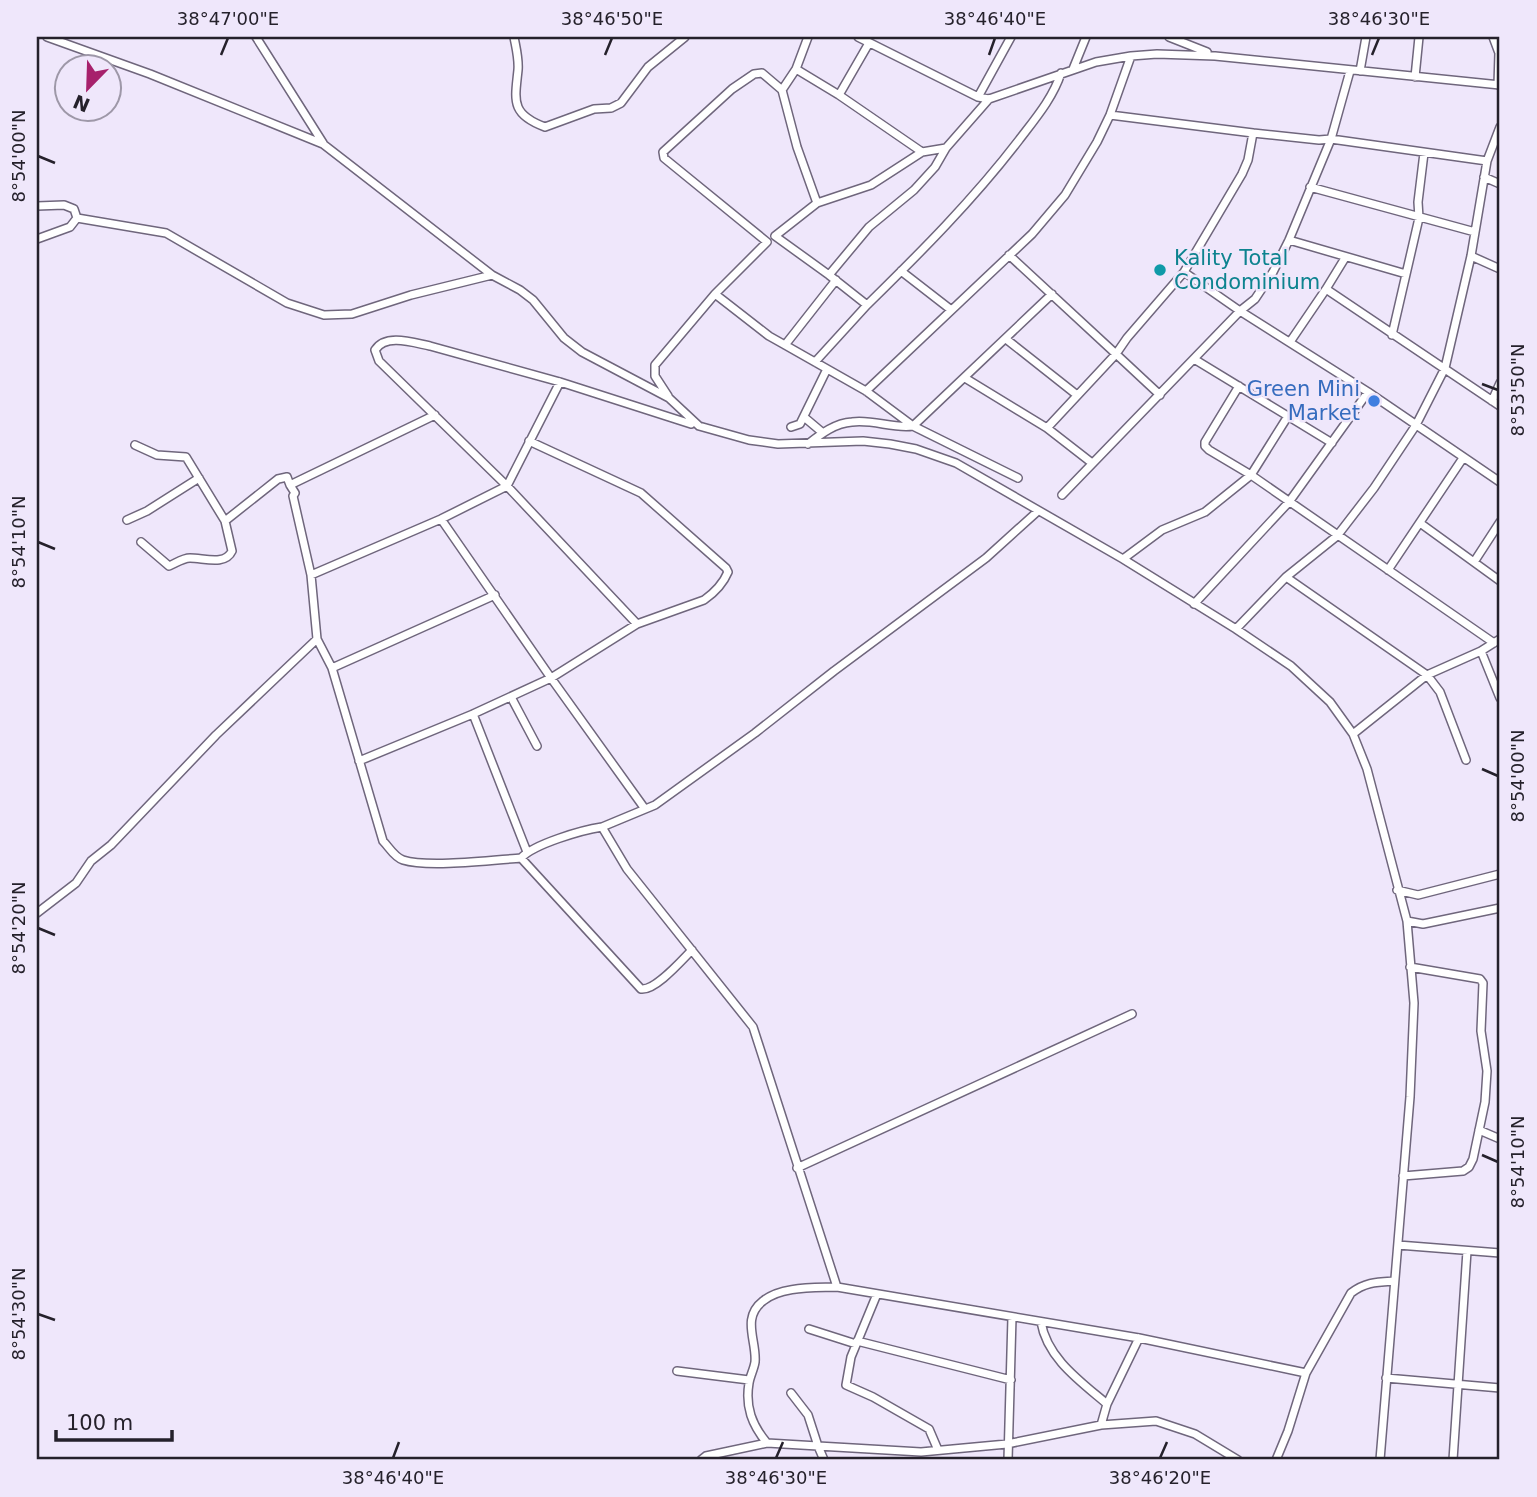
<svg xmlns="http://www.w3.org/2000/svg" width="1537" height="1497" font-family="'DejaVu Sans',sans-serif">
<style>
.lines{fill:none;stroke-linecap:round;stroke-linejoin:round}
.minor-casing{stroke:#6f667c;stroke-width:10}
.minor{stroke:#fff;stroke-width:7}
.ticks{fill:none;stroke:#25212b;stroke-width:2.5}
.culture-dot{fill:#0f9aa8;stroke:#efe7fb;stroke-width:2.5}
.shop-dot{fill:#3f7fe0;stroke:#efe7fb;stroke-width:2.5}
.labels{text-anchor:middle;stroke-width:5;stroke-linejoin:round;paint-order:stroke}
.culture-label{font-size:21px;fill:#0d838f;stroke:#efe7fb;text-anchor:start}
.shop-label{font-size:21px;fill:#366cbe;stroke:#efe7fb;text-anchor:end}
.neatline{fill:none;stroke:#25212b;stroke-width:2.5}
.ticks-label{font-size:18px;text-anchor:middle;fill:#25212b}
</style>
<rect width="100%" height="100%" fill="#efe7fb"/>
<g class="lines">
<defs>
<path id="minor" d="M47 37 150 74 323 144 492 275
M256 37 323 143
M514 37C516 48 519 59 518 70 515 100 510 114 545 127L594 109 611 108 621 103 648 67 685 37
M808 37 796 69 782 90 797 147 817 203
M858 37 978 97 989 99 1096 62 1131 56 1157 54 1215 56 1500 85
M1169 37 1207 52
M1493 37 1499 53 1498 85
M869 43 839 95 922 152
M796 69 839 95
M1073 69 1086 37
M1360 71 1366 37
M1415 77 1419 37
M978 97 1011 37
M989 99 946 148 935 167 914 190 869 227 829 275 867 305C921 252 973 200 1019 140 1035 119 1053 98 1061 73
M1110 115 1253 133 1319 140 1331 139 1487 161
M1253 133 1248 160 1242 174 1184 272 1240 311 1368 392 1500 482
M1484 177 1500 184
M1310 187 1475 232
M37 206 64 205 74 209 77 218
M77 218 166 233 287 303 324 315 352 314 411 295 492 275 520 290 533 300 564 338 582 352 669 398 699 426 749 440 778 444 863 441 890 444 916 449 956 463 1123 559 1236 629 1291 666 1330 702 1353 734 1367 769 1407 921 1414 1003 1410 1097 1380 1460
M37 239 70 227 77 218
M1289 240 1406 274
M1009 255 1116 354 1127 338 1184 272
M1471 256 1500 269
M901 271 950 309
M829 275 775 236 817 203 871 185 922 152 946 148
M836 280 785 345 866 391 913 426 1018 478
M1326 289 1345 258
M715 294 769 336 785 345
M1392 335 1419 218 1418 202 1424 153
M1006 339 1077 395
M1290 342 1326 289 1500 406
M1194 359 1332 443
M815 362 867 305
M965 378 1047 428 1092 463
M1239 386 1205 442V446L1209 450 1251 475 1288 416
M866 391 1032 234 1065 195 1097 142 1110 115 1131 56
M668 396 655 376V365L715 294 767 242 664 158 663 152 732 89 754 74 762 73 782 90
M1492 401 1500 383
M435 415 290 485 295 493 293 496 311 575 317 639 332 668 383 841C389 847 394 857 403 860 428 868 493 860 521 858 534 844 582 830 602 827
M804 417 823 433
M791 427 800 424 827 369
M1047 428 1116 354 1160 395
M808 444C821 434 835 423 852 422 873 419 893 429 913 426L1052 294
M135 445 157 455 186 457 225 521 232 551C225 566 204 558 190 558 183 558 176 563 169 566L141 542
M1062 495 1240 311 1255 299 1273 272 1289 240 1331 139 1350 71
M1038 511 986 558 834 671 755 733 655 805 602 827 627 869 753 1027 837 1287 1139 1338 1306 1373
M441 519 551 678 645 809
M127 520 147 511 199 478
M225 521 278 479 287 477 290 485
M1420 523 1500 581
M1123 559 1162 530 1205 512 1251 475 1494 643
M1474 562 1500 522
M1388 570 1463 458
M311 575 441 519 507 486 560 382
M1286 577 1427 675 1440 692 1466 760
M1194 604 1289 502 1368 392
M637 624 507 486 379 361 375 350C386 333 414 343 430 346L560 382 691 424
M1236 629 1286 577 1337 536 1374 488 1416 425 1445 368 1471 256 1487 161 1500 127
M1481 651 1500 698
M332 668 495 595
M511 697 537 746
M473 714 527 852
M1353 734 1427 675 1481 651 1500 639
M359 761 473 714 551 678 637 624 704 600C714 593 723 584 728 572L726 568 641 493 529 441
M521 858 641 989C655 991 681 961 692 950
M1397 890 1418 895 1500 874
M37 913 76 883 91 861 111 845 216 735 317 639
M1407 921 1423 924 1500 908
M1479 1130 1500 1139
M797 1168 1132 1014
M1403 1176 1463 1171 1469 1167 1473 1159 1485 1102 1487 1071 1481 1031 1483 983 1480 979 1410 967
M1398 1245 1500 1253
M877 1294 851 1357 846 1385 873 1397 929 1429 938 1450
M1041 1322C1047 1358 1080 1381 1107 1404
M809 1329 856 1344
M857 1341 1011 1380
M677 1371 749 1380
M1386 1378 1500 1388
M1101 1425 1107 1404 1139 1338
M767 1443C752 1425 745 1407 749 1383 750 1376 754 1369 755 1362 757 1341 741 1318 763 1301 781 1286 814 1288 837 1287
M701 1460 706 1456 767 1443 818 1446 808 1415 791 1393
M824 1460 818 1446 921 1452 1007 1444 1101 1425 1156 1421 1195 1434 1238 1460
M1008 1460 1012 1317
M1276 1460 1288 1431 1306 1373 1351 1293C1365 1282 1377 1282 1394 1281
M1453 1460 1467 1251"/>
</defs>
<use href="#minor" class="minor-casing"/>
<use href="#minor" class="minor"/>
</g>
<path class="ticks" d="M221 55 228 38M605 55 612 38M989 55 995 38M1372 55 1379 38M38 156 55 163M1482 384 1498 390M38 542 55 549M1482 769 1498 776M38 928 55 935M1482 1155 1498 1162M38 1314 55 1320M393 1458 399 1442M776 1458 783 1442M1160 1458 1167 1442"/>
<circle class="culture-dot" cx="1160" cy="270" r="7"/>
<circle class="shop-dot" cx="1374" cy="401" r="7"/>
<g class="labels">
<g class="culture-label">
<text x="1174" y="265">Kality Total<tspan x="1174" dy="24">Condominium</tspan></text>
</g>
<g class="shop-label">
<text x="1360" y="396">Green Mini<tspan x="1360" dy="24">Market</tspan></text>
</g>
</g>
<rect width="1537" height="1497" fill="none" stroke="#efe7fb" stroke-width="77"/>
<g transform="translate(88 88) rotate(203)"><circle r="33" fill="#efe7fb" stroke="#9e98a8" stroke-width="2"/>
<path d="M0-5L12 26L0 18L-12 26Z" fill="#a7216c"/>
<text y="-10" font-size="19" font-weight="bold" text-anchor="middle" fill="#25212b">N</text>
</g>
<path d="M56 1430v10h116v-10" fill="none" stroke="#25212b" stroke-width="3.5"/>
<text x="66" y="1430" font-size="21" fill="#25212b" stroke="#efe7fb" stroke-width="5" paint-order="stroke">100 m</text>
<rect x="38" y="38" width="1460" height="1420" class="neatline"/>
<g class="ticks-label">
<text x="228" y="25">38°47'00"E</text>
<text x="612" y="25">38°46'50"E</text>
<text x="995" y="25">38°46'40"E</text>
<text x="1379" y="25">38°46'30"E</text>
<text transform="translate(19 156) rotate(-90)" y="6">8°54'00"N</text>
<text transform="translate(1518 390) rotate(-90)" y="6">8°53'50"N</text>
<text transform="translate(19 542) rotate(-90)" y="6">8°54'10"N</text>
<text transform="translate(1518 776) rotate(-90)" y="6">8°54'00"N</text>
<text transform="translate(19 928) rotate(-90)" y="6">8°54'20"N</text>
<text transform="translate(1518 1162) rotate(-90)" y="6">8°54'10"N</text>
<text transform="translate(19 1314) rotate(-90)" y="6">8°54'30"N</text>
<text x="393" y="1484">38°46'40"E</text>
<text x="776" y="1484">38°46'30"E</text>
<text x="1160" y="1484">38°46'20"E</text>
</g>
</svg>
